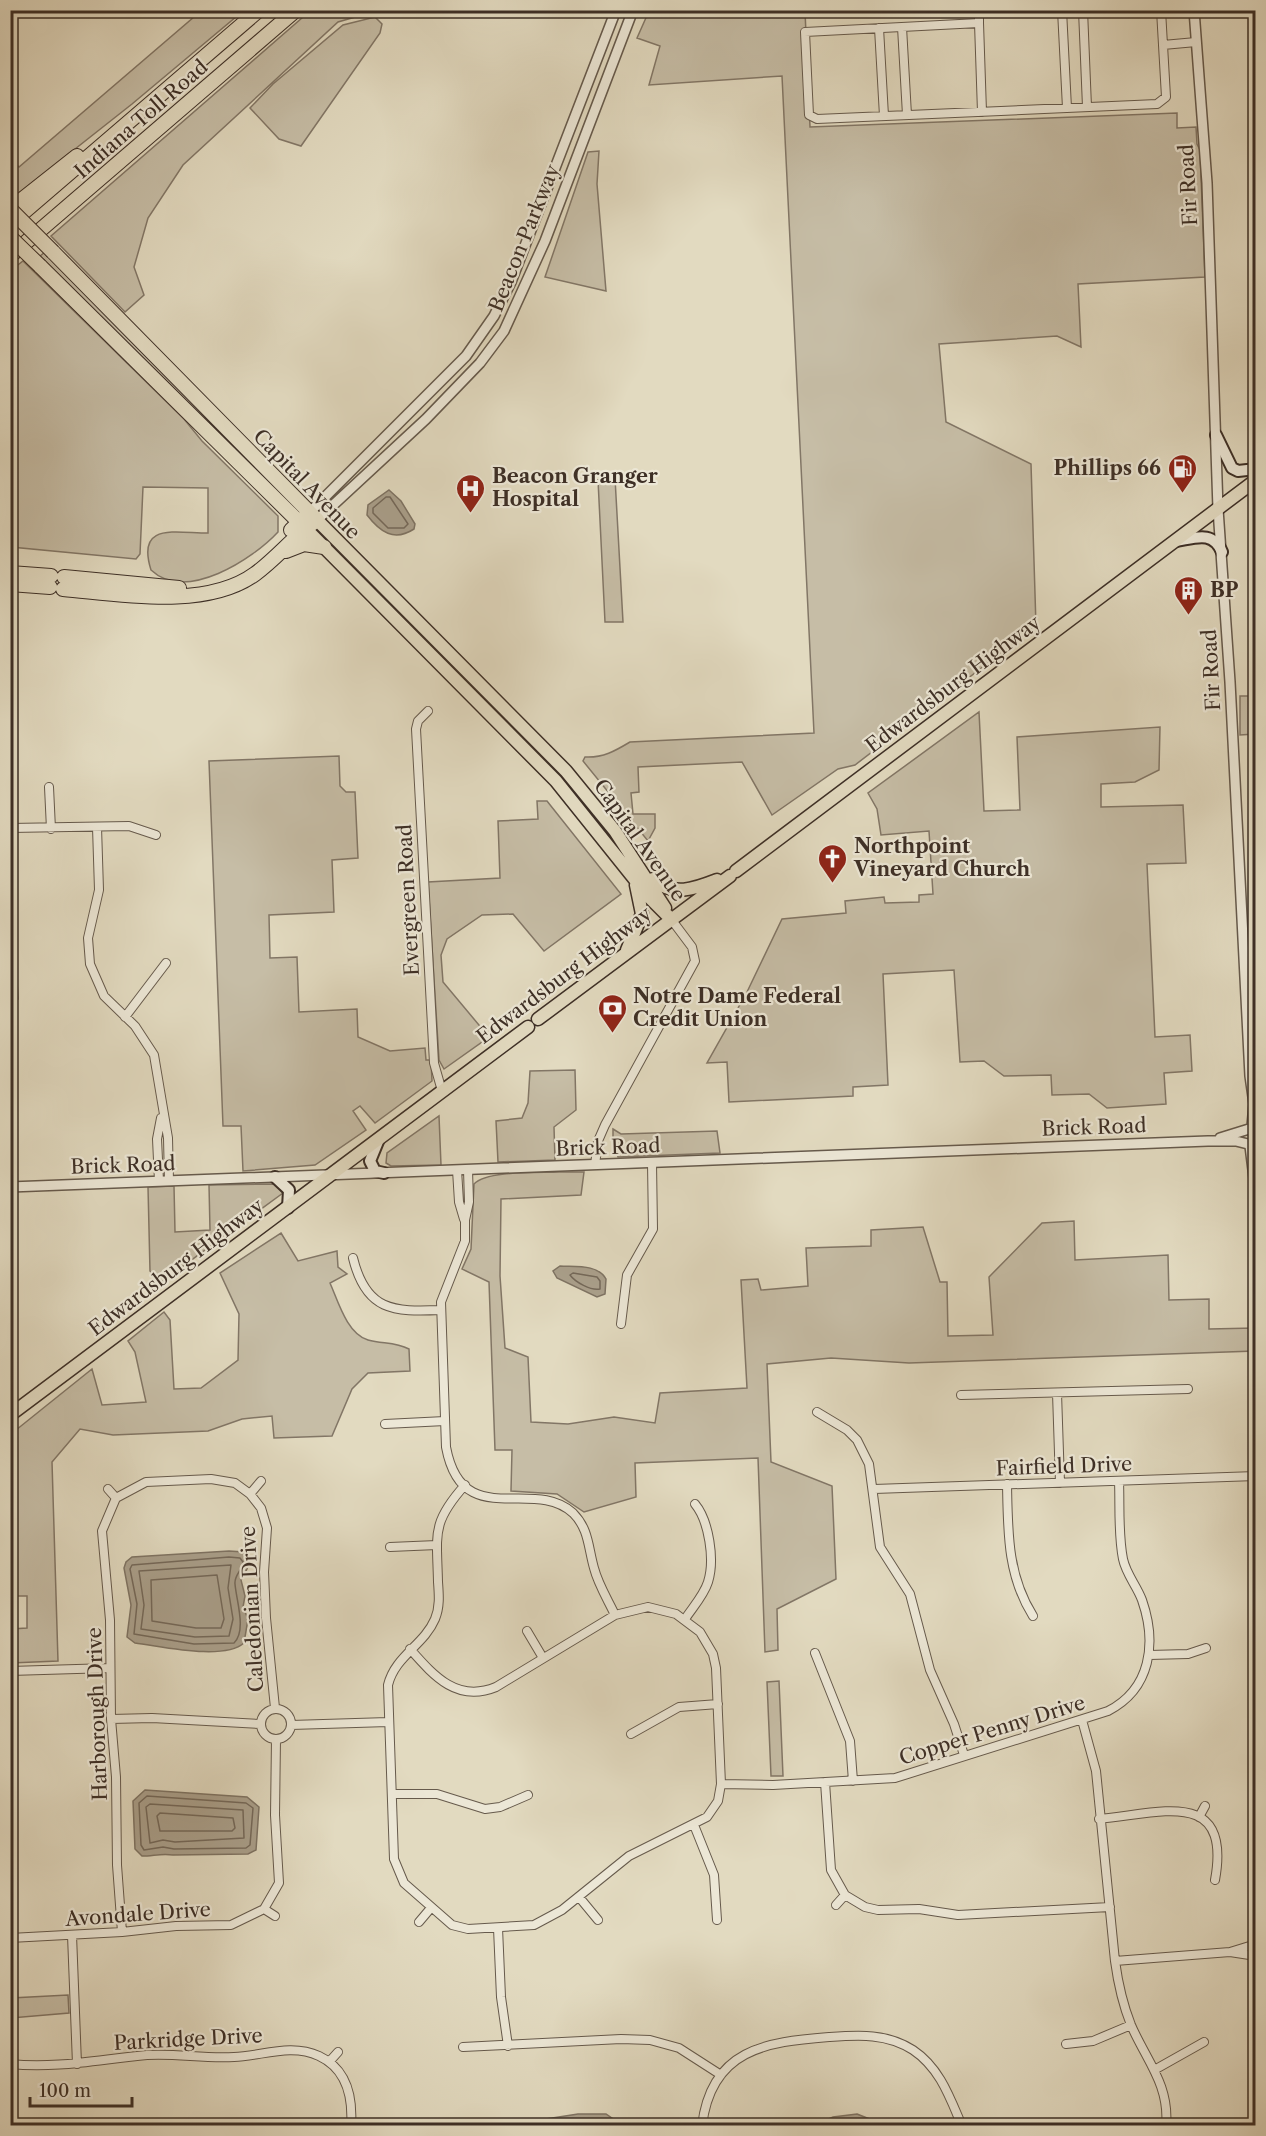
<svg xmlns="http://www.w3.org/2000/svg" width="1266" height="2136" font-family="'Libre Caslon Text',serif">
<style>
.green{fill:#c6bda6;stroke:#827666;stroke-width:1.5}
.water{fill:#aaa08c;stroke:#7e7363;stroke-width:1.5}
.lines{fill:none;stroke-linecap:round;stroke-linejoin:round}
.shore{stroke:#746859;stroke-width:1.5}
.minor-casing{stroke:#665a4c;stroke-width:10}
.tertiary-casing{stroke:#665a4c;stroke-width:12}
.secondary-casing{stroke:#3d2f26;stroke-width:14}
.primary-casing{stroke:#3d2f26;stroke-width:15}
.trunk-casing{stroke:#3d2f26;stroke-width:16}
.motorway-casing{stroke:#3d2f26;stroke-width:16}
.minor{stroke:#ece7d6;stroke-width:8}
.tertiary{stroke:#ece7d6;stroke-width:9}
.secondary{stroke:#ece7d6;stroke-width:10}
.primary{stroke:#e2dac0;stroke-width:12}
.trunk{stroke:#e2dac0;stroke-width:14}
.motorway{stroke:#e2dac0;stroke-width:14}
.trunk-bridge-casing{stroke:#3d2f26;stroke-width:16;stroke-linecap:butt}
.trunk-bridge{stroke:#e2dac0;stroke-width:14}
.labels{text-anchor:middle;stroke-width:4.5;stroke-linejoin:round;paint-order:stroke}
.street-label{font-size:20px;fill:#3d2f26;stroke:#ece7d6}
.poi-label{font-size:20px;font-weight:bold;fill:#3d2f26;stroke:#ece7d6;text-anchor:start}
</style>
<rect width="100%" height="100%" fill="#e2dac0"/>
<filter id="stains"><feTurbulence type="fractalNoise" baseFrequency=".00333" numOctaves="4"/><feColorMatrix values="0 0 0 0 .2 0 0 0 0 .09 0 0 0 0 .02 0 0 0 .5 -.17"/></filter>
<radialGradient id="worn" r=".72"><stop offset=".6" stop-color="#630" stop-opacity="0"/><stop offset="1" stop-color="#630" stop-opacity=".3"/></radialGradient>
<path class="green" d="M201 11H243L132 104 13 198 11 195 10 159 19 167Z
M310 11H376L338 22 183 165 148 218 134 267 144 295 125 312 51 236Z
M649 11H805L810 127 1177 113V128L1196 127 1197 144 1200 150 1205 277 1078 284 1081 347 1057 336 939 344 946 422 1031 464 1036 626 855 765 838 769 772 815 742 762 638 767 639 792 631 793 633 814H655V828L648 841 583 761 585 757C603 758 615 751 630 742L814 733 782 76 649 85 660 46 637 38Z
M375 17 382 24 380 33 301 146 279 139 250 108 273 84 343 25Z
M599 151 597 184 606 291 545 277 588 152Z
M45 252 208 417 204 421 51 268 40 256Z
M23 261 184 419 202 441 278 516V532C253 559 186 603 151 570 136 522 175 533 208 533V488L143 487 140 554 136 559 11 547 10 271Z
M615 478 623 622H605L598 480Z
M1240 696H1255V734L1240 735Z
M979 712 984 811 1020 810 1017 737 1160 727 1159 770 1135 782 1101 784V807L1183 805 1186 863 1147 864 1155 1037 1190 1035 1192 1071 1164 1073 1166 1104 1107 1108 1089 1094 1052 1095 1051 1075 1004 1076 984 1061 960 1062 954 970 883 974 888 1085 853 1087V1096L729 1102 727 1062 707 1063 747 992 782 919 846 913 845 901 884 897 885 903 919 902V895L933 894 929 831 881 835 877 809 868 793Z
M339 756 340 786 346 792H355L358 858 332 860 334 912 269 915 270 958 297 957 299 1012 357 1009 358 1037 390 1051 425 1048 426 1060H431L432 1081 375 1123 360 1106 353 1111 366 1130 315 1165 243 1171 241 1126H223L209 761Z
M537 801H547L621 894 544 951 513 914 482 915 447 939 441 955 443 982 489 1037 444 1069 439 1060 428 882 500 878 498 821 538 819Z
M11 874 18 999H10Z
M575 1070 576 1110 554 1127 555 1160 498 1162 496 1121 522 1118 528 1103 530 1071Z
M439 1116 441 1165 391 1166 386 1163 387 1153Z
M613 1129 621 1134 717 1131 720 1153 618 1157 613 1143Z
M559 1172H584L581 1195 501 1199 500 1276 505 1348 528 1357 531 1422 568 1424 614 1417 655 1423 660 1393 747 1388 741 1280 758 1279 761 1290 808 1286 806 1248 871 1246V1230L923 1227 940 1282H947L948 1336 993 1335 989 1277 1042 1223 1074 1221 1075 1260 1168 1255 1169 1300 1209 1299V1329L1255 1328V1351L909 1363 831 1358 767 1364 771 1462 832 1486 836 1579 777 1609 778 1650 765 1652 758 1458 635 1463 636 1497 584 1512 557 1494 511 1491 512 1450H495L489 1282 462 1269 471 1249 474 1184C487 1170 540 1173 559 1172Z
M275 1184 283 1193 160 1283 150 1271 148 1187 174 1186 175 1232 210 1230 209 1185Z
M281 1233 298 1261 337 1251 338 1267 347 1274 330 1283C338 1301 347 1334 368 1340 383 1344 395 1342 409 1349L410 1371 368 1373 352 1389 332 1436 274 1438 272 1416 242 1419 208 1431 113 1435 80 1429 52 1462 58 1661 11 1663V1629L27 1628V1596H11V1434L92 1369 102 1405 146 1402 135 1352 128 1341 164 1312 170 1320 174 1389 201 1388 238 1360 239 1314 220 1273Z
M779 1681 783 1776H771L767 1682Z
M68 1995 69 2013 11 2018V1998Z"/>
<path class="water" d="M389 490 401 501 415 524 414 529C394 542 380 532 367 515L368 505Z
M560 1266C575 1267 598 1264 606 1279L605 1294 597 1297 557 1278 553 1271Z
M229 1551 244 1552C251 1564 248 1569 241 1580L245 1596 243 1607 248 1619 244 1643C223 1661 161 1646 135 1643L127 1637 131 1605 124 1568 126 1562 132 1557Z
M145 1790 247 1797 259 1807 256 1850 248 1854 173 1855C162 1853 153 1856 142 1856L135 1849 133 1801Z
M578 2114H606L622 2125H479L533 2121Z
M857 2114 872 2120 877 2125H815L833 2117Z"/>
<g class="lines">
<path class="shore" d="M386 497H390L408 524 404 528H388L373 513V508Z
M573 1273 597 1277 600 1281V1289C591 1291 575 1282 570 1275Z
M229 1557 240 1558 243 1562C242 1571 234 1575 235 1584 236 1599 247 1631 234 1643L194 1644 134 1634 137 1604 130 1569 132 1565Z
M231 1565 228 1588 233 1619 229 1636 195 1637 141 1629 144 1605 139 1571Z
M217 1575 224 1619 221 1628H196L152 1621 151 1580Z
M147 1796 246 1803 253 1808 250 1845 246 1848 174 1849 163 1847 144 1850 141 1845 139 1803Z
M150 1804 243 1810 244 1838 175 1842 163 1840 150 1843 146 1807Z
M160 1813 233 1818 235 1828 232 1831H160L157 1816Z
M545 2126C567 2122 594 2114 614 2126"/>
<defs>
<path id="minor" d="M979 10V23L805 32 809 115 817 119 1157 104 1166 97 1163 45 1196 42
M1062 10 1067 108
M1083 10 1087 107
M1161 10 1163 45
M979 23 982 112
M902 27 907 115
M879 28 884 116
M428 711 418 721 416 729 434 1063 442 1091
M49 787 51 829
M97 827 99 890 88 938 90 964 104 996 135 1026 154 1055 168 1138 169 1181
M10 828 129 826 156 835
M125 1017 166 963
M595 1165 598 1141 605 1125 695 961 692 947 671 919
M457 1170 459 1202 464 1219
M468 1170 469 1202 465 1220V1241L441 1302 446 1447C462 1533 533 1476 573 1513 589 1529 588 1547 594 1568 598 1584 608 1600 615 1615
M159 1181 157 1139 161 1118
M353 1258C366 1311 393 1312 441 1310
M621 1324 627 1275 653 1229 652 1163
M1057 1393 1060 1483
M961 1395 1188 1389
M817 1412 847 1430 857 1440 869 1464 880 1547 910 1594 930 1670 954 1724 964 1755
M385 1424 445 1421
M1007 1484C1008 1531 1007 1575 1033 1616
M108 1489 116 1498
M874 1489 1256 1476
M250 1494 261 1481
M116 1498 102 1531 110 1620 111 1719 116 1777 117 1865 122 1932
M116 1498 146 1482 211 1479 235 1483 250 1494 261 1508 267 1528 264 1572 266 1618 275 1708
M390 1547 437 1545
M685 1619C693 1607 704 1595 708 1582 715 1560 709 1521 695 1504
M527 1631 543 1658
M410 1649C434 1676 457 1703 496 1687L615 1615 648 1607 676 1614 700 1632 713 1654 716 1668 721 1784 718 1801 707 1817 629 1856 562 1910 534 1925 468 1929 452 1925 404 1883 394 1859 388 1685C395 1656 424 1645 435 1619 440 1607 439 1595 438 1582 437 1534 431 1523 465 1485
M815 1653 850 1741 853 1781
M1149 1655 1188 1654 1206 1648
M10 1671 110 1668
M261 1724a15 15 0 1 1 30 0a15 15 0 1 1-30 0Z
M111 1719 152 1718 260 1724
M1082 1720 1096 1771 1115 1961C1118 1983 1123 2005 1131 2025 1146 2060 1170 2085 1166 2126
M291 1725 388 1722
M631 1734 679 1707 718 1704
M825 1782 831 1870 845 1895 865 1907 878 1910 919 1909 958 1915 1110 1907
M721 1784 773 1785 895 1778 1108 1711C1151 1689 1157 1643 1142 1600 1137 1586 1126 1574 1123 1559 1118 1534 1120 1506 1119 1481
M392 1794H437L485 1809 500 1807 528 1795
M1199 1817 1205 1806
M1099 1819C1158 1814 1232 1786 1215 1880
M694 1825 714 1875 717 1920
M579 1897 598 1920
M836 1905 845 1895
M264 1909 279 1883 275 1815 276 1739
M264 1909 275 1916
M419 1922 430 1909
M498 1928 501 1997 508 2046
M72 1935 77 2064
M10 1938 122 1932 176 1926 231 1925 264 1909
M1230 1952 1256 1944
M1115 1961 1230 1952 1256 1956
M1066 2044 1093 2041 1131 2025
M463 2047 621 2039 650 2040 679 2048 721 2075
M329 2062 338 2052
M10 2064C57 2069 101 2059 147 2055 176 2053 205 2059 234 2057 262 2056 291 2043 319 2056 347 2069 353 2098 351 2126
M1156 2069 1204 2042
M702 2126C711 2049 766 2042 829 2037 859 2035 887 2033 913 2050 940 2068 950 2098 962 2126"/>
<path id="tertiary" d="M1194 10 1207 183 1218 509 1230 682 1250 1076 1254 1104 1252 1126
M309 513 466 356 494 316 511 282 616 10
M317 520 426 419 480 363 504 331 545 241 633 10
M1220 1138 1249 1129
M1250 1146 1255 1186
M10 1187 1208 1141H1236L1248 1144"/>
<path id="secondary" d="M1216 435 1232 468 1238 471 1256 469
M1176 541C1195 538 1213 530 1222 552
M379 1139 370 1161 375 1171 384 1173
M275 1177 289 1190 288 1208"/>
<path id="primary" d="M317 520 566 771 615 831 665 908
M305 528 556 781 649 897 671 919
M736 871 1256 480
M653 879C673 897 694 889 717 880
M627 950 642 914 636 885
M538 1019 730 876
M10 1415 528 1027"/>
<path id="trunk" d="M53 252 317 520
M40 266 305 528"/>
<path id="motorway" d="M10 209 77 156
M10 224 259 10
M10 256 296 10
M291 530 309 513
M286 551 304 544 324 547
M10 573 51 576
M64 577 179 588
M10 584 50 587
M63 589C120 594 206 610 255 574 277 558 294 536 317 520"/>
</defs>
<use href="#minor" class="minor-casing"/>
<use href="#tertiary" class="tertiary-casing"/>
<use href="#secondary" class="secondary-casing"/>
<use href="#primary" class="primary-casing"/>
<use href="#trunk" class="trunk-casing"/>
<use href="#motorway" class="motorway-casing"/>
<use href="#minor" class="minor"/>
<use href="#tertiary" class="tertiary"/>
<use href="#secondary" class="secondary"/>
<use href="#primary" class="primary"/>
<use href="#trunk" class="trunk"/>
<use href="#motorway" class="motorway"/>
<defs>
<path id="trunk-bridge" d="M10 209 53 252
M10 237 40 266"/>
</defs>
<use href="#trunk-bridge" class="trunk-bridge-casing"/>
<use href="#trunk-bridge" class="trunk-bridge"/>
</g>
<defs>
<symbol id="fuel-pin" viewBox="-11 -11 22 30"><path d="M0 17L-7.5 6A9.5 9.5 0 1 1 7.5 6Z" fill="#8f2418" stroke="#ece7d6"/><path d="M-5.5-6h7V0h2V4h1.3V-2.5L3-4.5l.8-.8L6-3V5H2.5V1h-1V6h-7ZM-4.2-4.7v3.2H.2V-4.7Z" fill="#fff"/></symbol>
<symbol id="hospital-pin" viewBox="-11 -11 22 30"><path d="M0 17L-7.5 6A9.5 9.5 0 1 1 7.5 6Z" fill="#8f2418" stroke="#ece7d6"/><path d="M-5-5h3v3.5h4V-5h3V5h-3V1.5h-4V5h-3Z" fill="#fff"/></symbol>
<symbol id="building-pin" viewBox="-11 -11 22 30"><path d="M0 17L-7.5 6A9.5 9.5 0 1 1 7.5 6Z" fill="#8f2418" stroke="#ece7d6"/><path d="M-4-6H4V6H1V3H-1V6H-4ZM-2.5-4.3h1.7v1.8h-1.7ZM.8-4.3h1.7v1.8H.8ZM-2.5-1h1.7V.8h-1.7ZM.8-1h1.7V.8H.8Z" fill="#fff"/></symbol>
<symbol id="church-pin" viewBox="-11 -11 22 30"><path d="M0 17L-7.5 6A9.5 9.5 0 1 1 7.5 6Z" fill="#8f2418" stroke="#ece7d6"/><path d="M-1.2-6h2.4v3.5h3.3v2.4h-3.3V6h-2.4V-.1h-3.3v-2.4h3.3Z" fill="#fff"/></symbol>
<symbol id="bank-pin" viewBox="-11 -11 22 30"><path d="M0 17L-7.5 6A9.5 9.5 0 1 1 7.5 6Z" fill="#8f2418" stroke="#ece7d6"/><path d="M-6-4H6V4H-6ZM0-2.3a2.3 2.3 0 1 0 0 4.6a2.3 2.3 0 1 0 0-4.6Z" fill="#fff"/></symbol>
</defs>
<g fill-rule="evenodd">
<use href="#fuel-pin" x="1166" y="452" width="33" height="45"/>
<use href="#hospital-pin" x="454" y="472" width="33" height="45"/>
<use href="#building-pin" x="1172" y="574" width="33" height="45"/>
<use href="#church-pin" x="816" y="842" width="33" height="45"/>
<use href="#bank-pin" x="596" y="992" width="33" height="45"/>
</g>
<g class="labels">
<g class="street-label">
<text transform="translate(141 119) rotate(-41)" y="7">Indiana Toll Road</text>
<text transform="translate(1188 185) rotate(-93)" y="7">Fir Road</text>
<text transform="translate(524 238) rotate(-68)" y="7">Beacon Parkway</text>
<text transform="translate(307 484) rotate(46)" y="7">Capital Avenue</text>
<text transform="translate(1211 670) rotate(-93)" y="7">Fir Road</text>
<text transform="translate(953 684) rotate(-37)" y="7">Edwardsburg Highway</text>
<text transform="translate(640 840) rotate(55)" y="7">Capital Avenue</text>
<text transform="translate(408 900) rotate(-93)" y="7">Evergreen Road</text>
<text transform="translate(564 975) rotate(-37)" y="7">Edwardsburg Highway</text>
<text transform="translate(1094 1127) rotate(-2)" y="7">Brick Road</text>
<text transform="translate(608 1147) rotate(-2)" y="7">Brick Road</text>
<text transform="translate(123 1165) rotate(-2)" y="7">Brick Road</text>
<text transform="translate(176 1267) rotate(-37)" y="7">Edwardsburg Highway</text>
<text transform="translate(1064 1466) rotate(-2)" y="7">Fairfield Drive</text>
<text transform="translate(252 1609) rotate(-93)" y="7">Caledonian Drive</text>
<text transform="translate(97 1714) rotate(-92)" y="7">Harborough Drive</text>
<text transform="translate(992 1730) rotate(-17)" y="7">Copper Penny Drive</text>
<text transform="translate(138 1914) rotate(-4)" y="7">Avondale Drive</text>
<text transform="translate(188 2039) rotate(-3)" y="7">Parkridge Drive</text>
</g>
<g class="poi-label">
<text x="1161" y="475" text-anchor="end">Phillips 66</text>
<text x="492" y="483">Beacon Granger<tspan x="492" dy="23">Hospital</tspan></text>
<text x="1210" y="597">BP</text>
<text x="854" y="853">Northpoint<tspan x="854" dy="23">Vineyard Church</tspan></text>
<text x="633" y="1003">Notre Dame Federal<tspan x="633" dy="23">Credit Union</tspan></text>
</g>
</g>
<rect width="1266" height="2136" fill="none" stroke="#e2dac0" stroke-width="36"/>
<rect x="12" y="12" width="1242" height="2112" fill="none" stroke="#3d2f26" stroke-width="3"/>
<rect x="18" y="18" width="1230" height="2100" fill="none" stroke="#3d2f26" stroke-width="1.5"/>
<path d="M30 2097v9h102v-9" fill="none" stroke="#3d2f26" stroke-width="3"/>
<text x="39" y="2097" font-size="18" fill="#3d2f26" stroke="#ece7d6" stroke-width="4.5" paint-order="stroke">100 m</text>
<rect width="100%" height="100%" filter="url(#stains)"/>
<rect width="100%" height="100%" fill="url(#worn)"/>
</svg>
